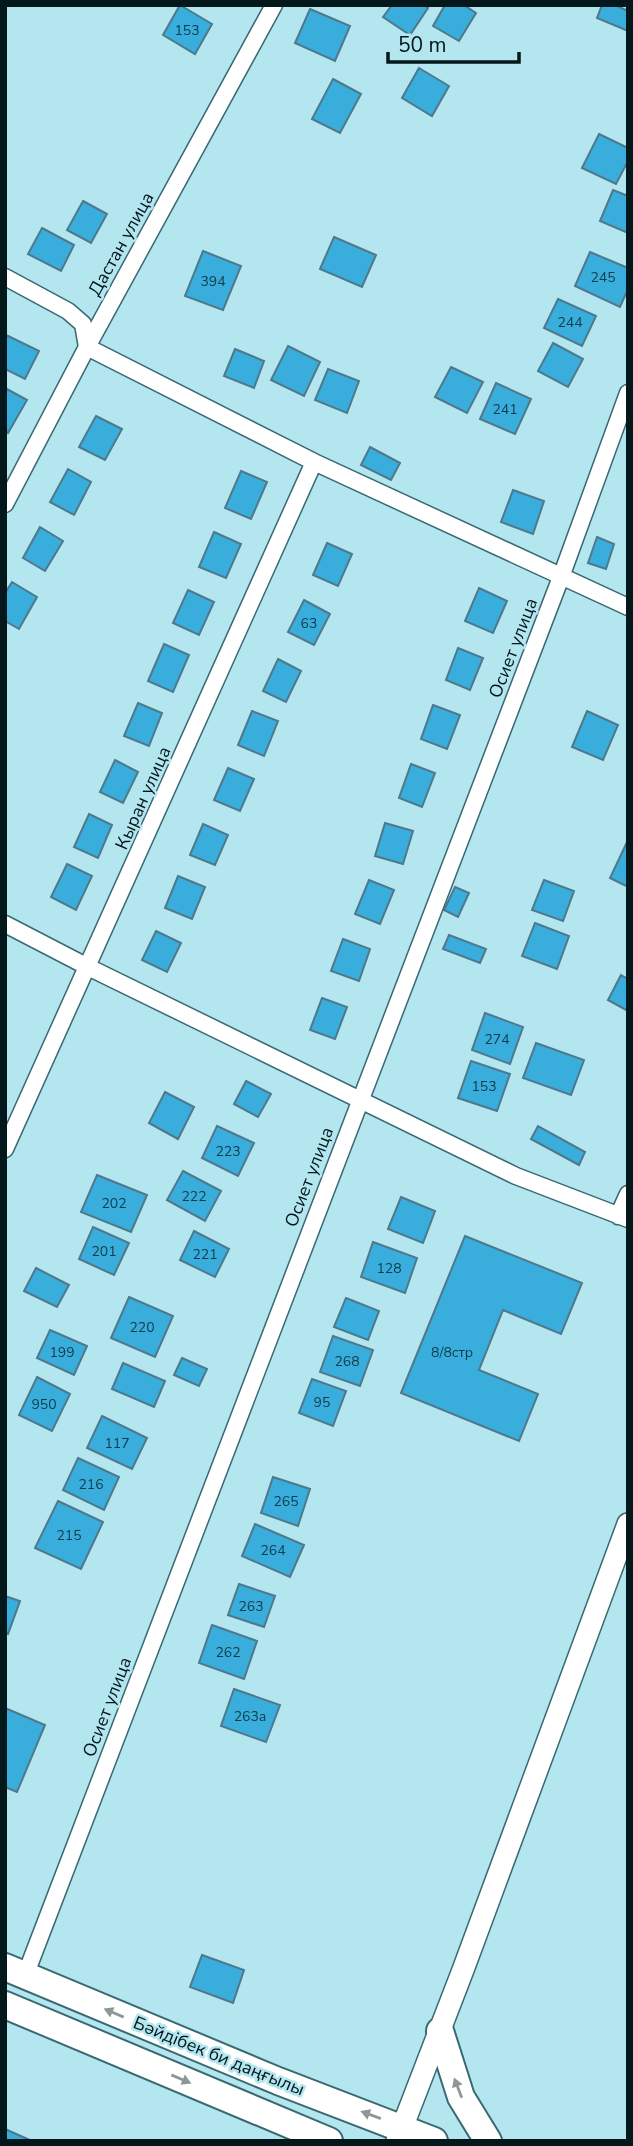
<svg xmlns="http://www.w3.org/2000/svg" width="633" height="2146" font-family="'Nunito Sans',sans-serif">
<style>
.building{fill:#39addc;stroke:#4f788b;stroke-width:2}
.lines{fill:none;stroke-linecap:round;stroke-linejoin:round}
.minor-casing{stroke:#396971;stroke-width:19}
.tertiary-casing{stroke:#396971;stroke-width:24}
.primary-casing{stroke:#396971;stroke-width:30}
.minor{stroke:#fff;stroke-width:16}
.tertiary{stroke:#fff;stroke-width:21}
.primary{stroke:#fff;stroke-width:26}
.oneway{fill:#8e9798}
.labels{text-anchor:middle;stroke-width:5;stroke-linejoin:round;paint-order:stroke}
.number-label{font-size:14px;fill:#113c4b}
.street-label{font-size:18px;fill:#04171b;stroke:#b3e6ef}
</style>
<rect width="100%" height="100%" fill="#b3e6ef"/>
<path class="building" d="M180 5 212 24 195 54 163 35Z
M392 5H424L428 8 410 35 383 17Z
M445 5H464L476 13 459 41 433 26Z
M602 5H615L628 11V31L597 18Z
M310 9 350 26 335 61 295 43Z
M419 68 449 86 432 116 402 98Z
M333 79 361 94 340 133 312 119Z
M599 134 628 148V161L616 184 582 168Z
M613 190 628 196V233L600 221Z
M83 201 107 214 91 243 67 230Z
M42 228 74 245 61 271 28 254Z
M334 237 376 255 362 287 320 269Z
M203 251 241 266 223 310 185 296Z
M590 252 628 268V289L620 307 575 286Z
M558 299 596 316 582 346 544 328Z
M6 335 39 351 25 379 5 369Z
M553 343 583 359 568 387 538 371Z
M288 346 320 362 304 396 271 380Z
M235 349 264 361 254 388 224 376Z
M451 367 483 382 467 413 435 397Z
M328 369 359 381 347 413 315 400Z
M496 383 531 399 515 434 480 419Z
M5 388 27 400 8 433 5 431Z
M96 416 122 429 105 460 79 447Z
M370 447 400 463 391 480 361 465Z
M68 469 91 482 74 515 50 502Z
M241 471 267 482 251 519 225 508Z
M513 490 544 501 533 534 501 522Z
M40 527 63 541 45 571 23 558Z
M214 532 241 544 226 578 199 567Z
M597 537 614 544 606 569 588 563Z
M327 543 352 554 338 586 313 575Z
M12 582 37 597 19 629 5 621V593Z
M479 588 507 601 493 633 465 621Z
M188 590 214 602 199 635 173 623Z
M304 600 330 614 314 645 288 632Z
M164 644 189 655 173 692 148 681Z
M458 648 483 658 470 690 446 680Z
M278 659 301 671 286 702 263 691Z
M138 703 162 713 149 746 124 736Z
M433 705 460 715 447 749 421 739Z
M252 711 278 721 264 756 238 745Z
M587 711 618 725 603 760 572 747Z
M115 760 138 772 123 803 100 792Z
M411 764 435 773 422 807 399 798Z
M228 768 254 779 240 811 214 800Z
M89 814 112 825 98 858 74 847Z
M385 823 413 831 403 864 375 856Z
M203 824 228 835 215 865 190 855Z
M627 842 628 843V887L610 878Z
M67 864 92 876 76 910 51 897Z
M178 876 205 887 192 919 165 908Z
M369 880 394 890 380 924 355 914Z
M544 880 574 891 563 921 532 910Z
M455 887 469 893 458 917 444 910Z
M535 923 569 936 557 969 522 956Z
M156 931 181 943 167 972 142 960Z
M449 935 486 949 480 963 443 949Z
M343 939 370 949 359 981 331 971Z
M621 975 628 979V1011L608 1000Z
M322 998 347 1007 335 1039 310 1030Z
M485 1013 523 1027 510 1064 472 1050Z
M536 1043 584 1060 571 1095 523 1078Z
M471 1061 510 1074 497 1111 458 1098Z
M246 1081 271 1094 258 1117 234 1104Z
M165 1092 194 1107 178 1139 149 1123Z
M217 1126 254 1143 238 1176 202 1158Z
M538 1126 585 1152 579 1165 531 1139Z
M183 1171 221 1191 205 1221 167 1200Z
M97 1175 147 1195 131 1232 81 1212Z
M401 1197 435 1211 423 1243 388 1229Z
M93 1227 129 1243 114 1275 79 1259Z
M194 1231 229 1249 215 1277 180 1260Z
M465 1236 582 1283 561 1334 503 1310 479 1370 538 1394 519 1441 401 1393Z
M373 1242 417 1258 405 1293 361 1277Z
M36 1268 69 1285 57 1307 24 1291Z
M129 1297 173 1316 155 1357 111 1338Z
M346 1298 379 1311 368 1340 334 1327Z
M50 1330 87 1346 74 1375 37 1358Z
M333 1336 373 1350 360 1386 320 1372Z
M182 1358 207 1369 199 1386 174 1375Z
M123 1363 165 1381 154 1407 112 1389Z
M37 1377 70 1394 52 1431 19 1415Z
M312 1379 346 1391 333 1426 299 1413Z
M102 1416 147 1438 132 1469 87 1448Z
M78 1458 119 1477 104 1510 63 1490Z
M273 1477 310 1489 298 1526 261 1513Z
M58 1501 103 1522 81 1569 35 1548Z
M255 1524 304 1545 290 1577 242 1556Z
M239 1584 275 1596 264 1627 228 1615Z
M5 1596 20 1601 8 1634 5 1633Z
M212 1625 257 1641 244 1679 199 1663Z
M234 1689 280 1705 266 1742 221 1726Z
M5 1708 45 1725 17 1792 5 1787Z
M202 1955 244 1970 233 2003 190 1987Z
M5 2129 32 2141H5Z"/>
<g class="lines">
<defs>
<path id="minor" d="M5 277 68 311 83 324 87 347 314 462 628 607
M5 504 87 347 274 5
M5 924 88 967 516 1176 628 1219
M5 1149 314 462
M618 1216 628 1194
M25 1976 561 577 628 393"/>
<path id="tertiary" d="M397 2141 463 1970 628 1524"/>
<path id="primary" d="M5 1967 278 2081 434 2141
M5 2005 329 2141
M440 2031 461 2097 488 2141"/>
</defs>
<use href="#minor" class="minor-casing"/>
<use href="#tertiary" class="tertiary-casing"/>
<use href="#primary" class="primary-casing"/>
<use href="#minor" class="minor"/>
<use href="#tertiary" class="tertiary"/>
<use href="#primary" class="primary"/>
</g>
<defs><path id="oneway-solid" d="M-6-.8H1V-3.2L6.5 0L1 3.2V.8H-6Z" transform="scale(1.75)"/></defs>
<g class="oneway">
<use href="#oneway-solid" transform="translate(114 2013) rotate(-157)"/>
<use href="#oneway-solid" transform="translate(181 2079) rotate(23)"/>
<use href="#oneway-solid" transform="translate(458 2088) rotate(-111)"/>
<use href="#oneway-solid" transform="translate(371 2115) rotate(-160)"/>
</g>
<g class="labels">
<g class="number-label">
<text x="187" y="35">153</text>
<text x="603" y="282">245</text>
<text x="213" y="286">394</text>
<text x="570" y="327">244</text>
<text x="505" y="414">241</text>
<text x="309" y="628">63</text>
<text x="497" y="1044">274</text>
<text x="484" y="1091">153</text>
<text x="228" y="1156">223</text>
<text x="194" y="1201">222</text>
<text x="114" y="1208">202</text>
<text x="104" y="1256">201</text>
<text x="205" y="1259">221</text>
<text x="389" y="1273">128</text>
<text x="142" y="1332">220</text>
<text x="62" y="1357">199</text>
<text x="452" y="1357">8/8стр</text>
<text x="347" y="1366">268</text>
<text x="322" y="1407">95</text>
<text x="44" y="1409">950</text>
<text x="117" y="1448">117</text>
<text x="91" y="1489">216</text>
<text x="286" y="1506">265</text>
<text x="69" y="1540">215</text>
<text x="273" y="1555">264</text>
<text x="251" y="1611">263</text>
<text x="228" y="1657">262</text>
<text x="250" y="1721">263а</text>
</g>
<g class="street-label">
<text transform="translate(121 244) rotate(-61)" y="6">Дастан улица</text>
<text transform="translate(513 648) rotate(-69)" y="6">Осиет улица</text>
<text transform="translate(143 798) rotate(-66)" y="6">Кыран улица</text>
<text transform="translate(309 1177) rotate(-69)" y="6">Осиет улица</text>
<text transform="translate(107 1707) rotate(-69)" y="6">Осиет улица</text>
<text transform="translate(219 2056) rotate(22)" y="6">Бәйдібек би даңғылы</text>
</g>
</g>
<rect width="633" height="2146" fill="none" stroke="#04171b" stroke-width="14"/>
<path d="M388 52v10h131v-10" fill="none" stroke="#04171b" stroke-width="3.5"/>
<text x="398" y="52" font-size="21" fill="#04171b" stroke="#b3e6ef" stroke-width="5" paint-order="stroke">50 m</text>
</svg>
